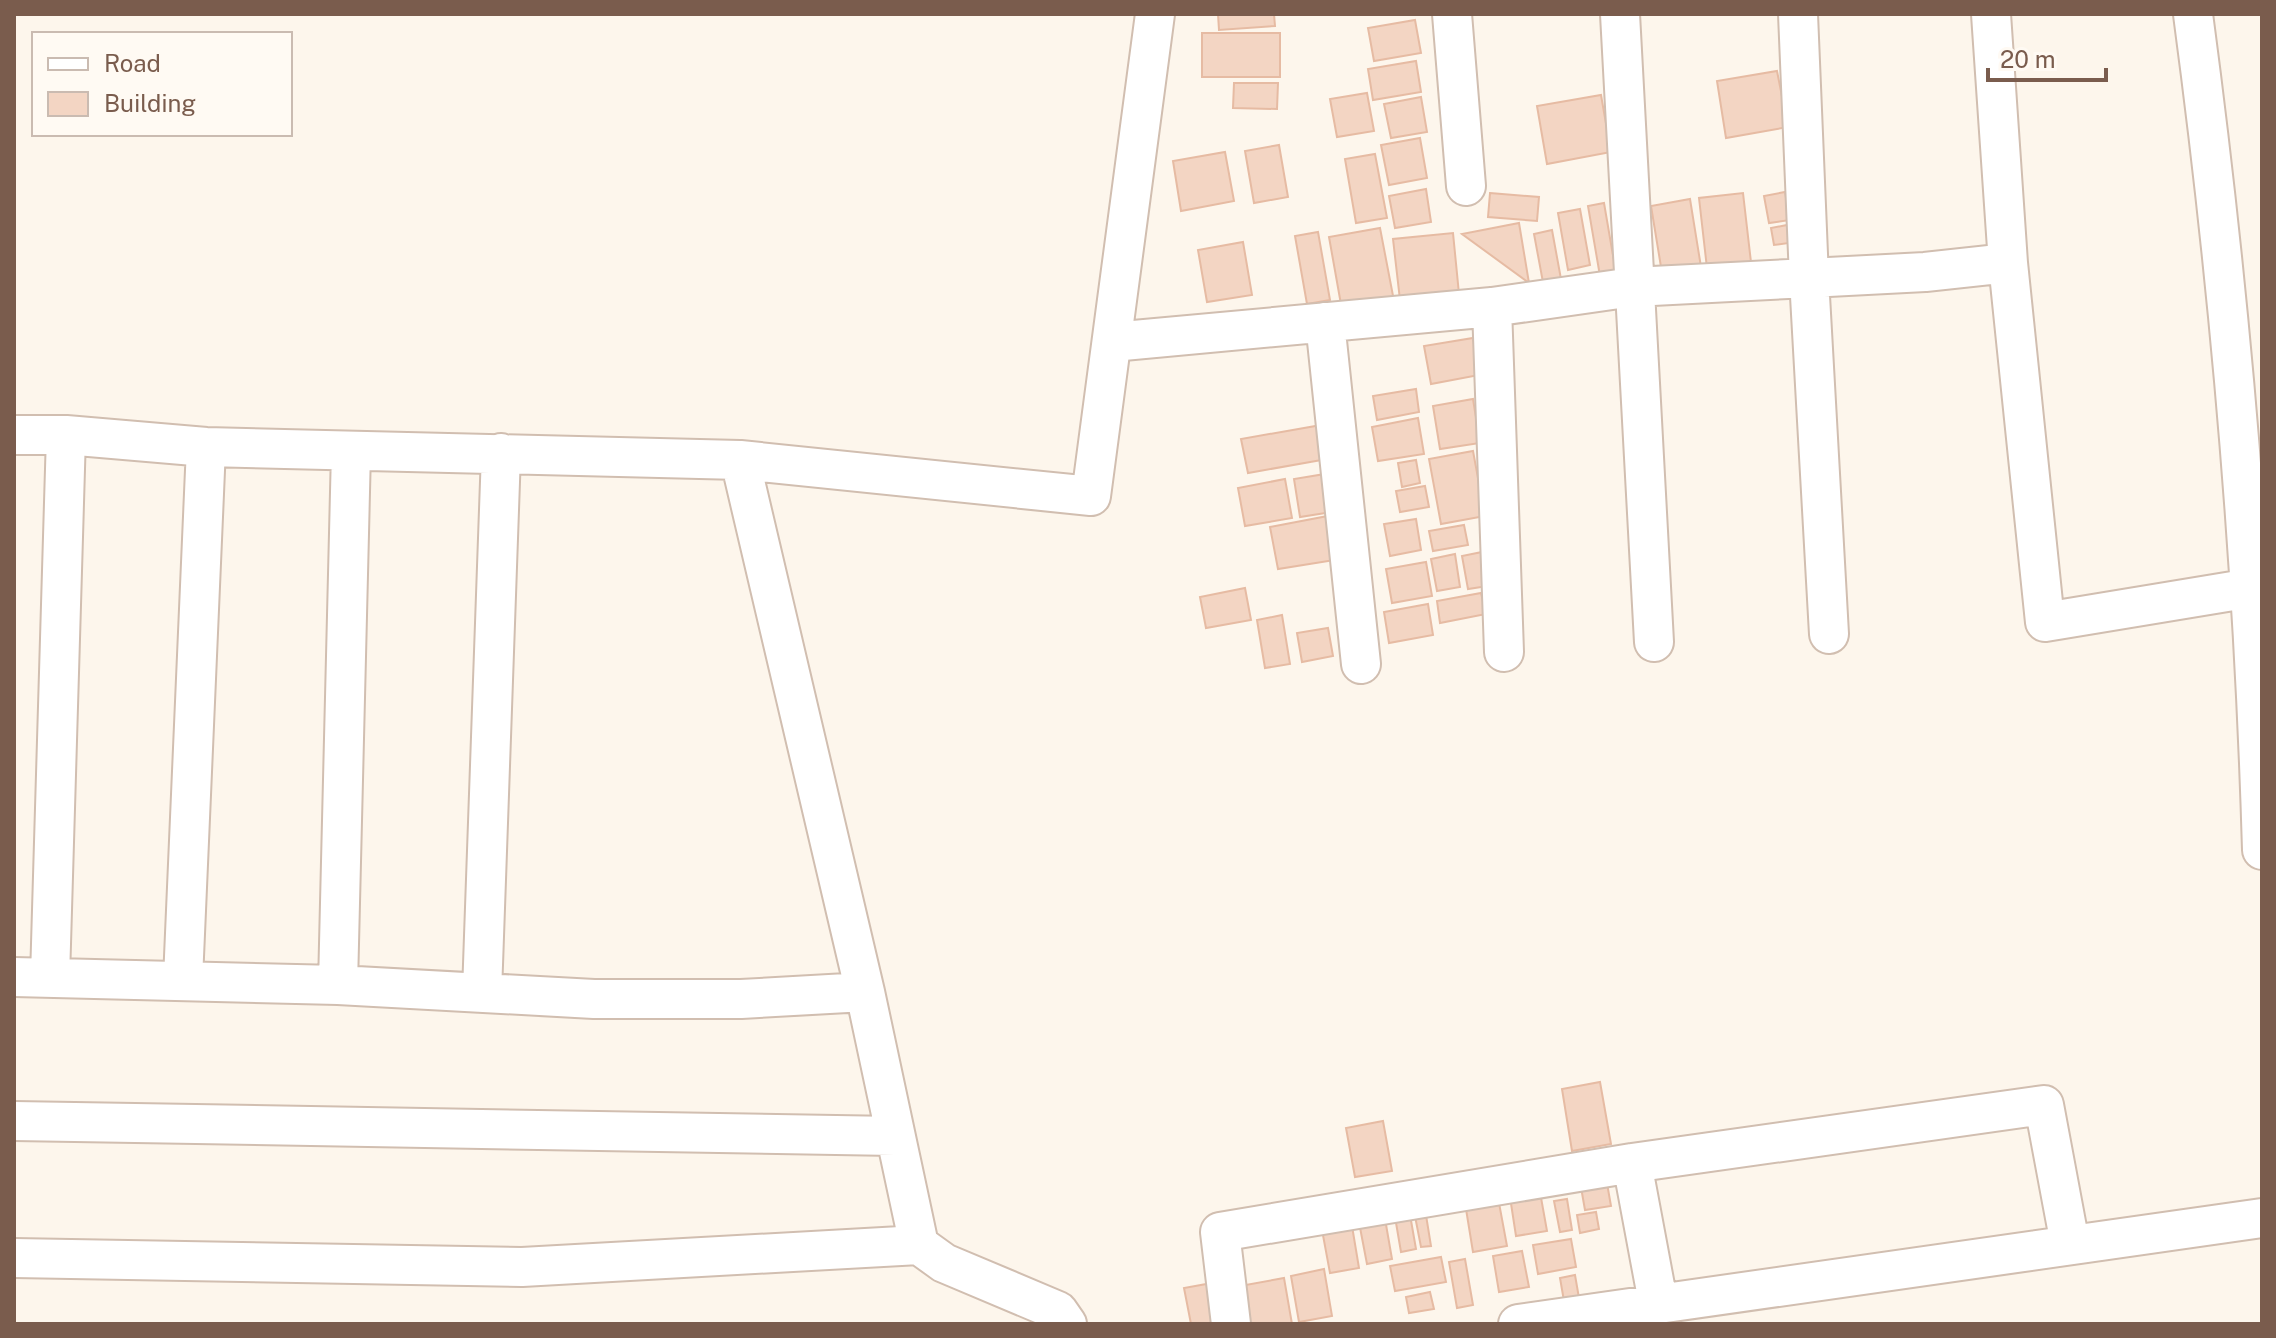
<svg xmlns="http://www.w3.org/2000/svg" width="2276" height="1338" font-family="'Public Sans',sans-serif">
<style>
.building{fill:#f3d5c3;stroke:#e6bba3;stroke-width:2}
.lines{fill:none;stroke-linecap:round;stroke-linejoin:round}
.minor-casing{stroke:#d1beb0;stroke-width:42}
.minor{stroke:#fff;stroke-width:38}
</style>
<rect width="100%" height="100%" fill="#fdf6ec"/>
<path class="building" d="M1218 14H1274L1275 26 1219 30Z
M1415 20 1421 53 1374 61 1368 28Z
M1202 33H1280V77H1202Z
M1416 61 1421 92 1373 100 1368 69Z
M1777 71 1788 127 1726 138 1717 81Z
M1234 83H1278L1277 109 1233 108Z
M1367 93 1374 131 1337 137 1330 99Z
M1601 95 1611 152 1547 164 1537 106Z
M1421 97 1427 132 1391 138 1384 104Z
M1420 138 1427 178 1389 185 1381 145Z
M1279 145 1288 197 1254 203 1245 151Z
M1225 152 1234 201 1181 211 1173 161Z
M1375 154 1387 218 1356 223 1345 159Z
M1426 189 1431 222 1395 228 1389 196Z
M1785 192 1790 220 1769 223 1764 196Z
M1490 193 1539 197 1537 221 1488 217Z
M1743 193 1752 271 1708 277 1699 198Z
M1690 199 1701 267 1662 273 1651 206Z
M1604 203 1616 273 1600 276 1588 206Z
M1580 209 1590 265 1568 270 1558 213Z
M1519 223 1529 283 1462 234Z
M1787 225 1789 243 1774 245 1771 228Z
M1380 228 1394 301 1342 310 1329 237Z
M1552 230 1563 290 1545 293 1534 234Z
M1318 232 1330 300 1307 304 1295 236Z
M1453 233 1459 294 1400 300 1393 239Z
M1243 242 1252 295 1207 302 1198 250Z
M1473 338 1479 375 1431 384 1424 346Z
M1416 389 1419 412 1377 420 1373 396Z
M1473 399 1480 443 1440 449 1433 406Z
M1418 418 1424 454 1378 461 1372 427Z
M1327 424 1333 458 1248 473 1241 439Z
M1473 451 1485 516 1441 524 1429 459Z
M1416 460 1420 483 1402 487 1398 463Z
M1325 474 1332 512 1300 517 1294 479Z
M1285 479 1292 518 1245 526 1238 488Z
M1425 486 1429 507 1400 512 1396 491Z
M1333 515 1341 559 1278 569 1270 527Z
M1416 519 1421 550 1390 556 1384 524Z
M1464 525 1468 545 1433 551 1429 531Z
M1482 552 1488 586 1468 589 1462 556Z
M1455 554 1460 587 1437 591 1431 559Z
M1426 562 1432 596 1392 603 1386 569Z
M1245 588 1251 620 1206 628 1200 597Z
M1481 593 1486 614 1440 623 1437 601Z
M1428 604 1433 635 1389 643 1384 612Z
M1282 615 1290 664 1265 668 1257 620Z
M1328 628 1333 656 1302 662 1297 633Z
M1600 1082 1611 1144 1572 1151 1562 1089Z
M1383 1121 1392 1171 1355 1177 1346 1128Z
M1605 1172 1611 1206 1585 1210 1579 1176Z
M1540 1192 1547 1231 1516 1236 1510 1197Z
M1567 1199 1572 1230 1560 1232 1554 1201Z
M1499 1203 1507 1246 1473 1252 1466 1209Z
M1409 1209 1416 1249 1401 1252 1394 1211Z
M1425 1209 1431 1246 1421 1247 1414 1211Z
M1596 1212 1599 1229 1580 1233 1577 1215Z
M1384 1213 1392 1259 1367 1264 1358 1217Z
M1350 1214 1359 1268 1330 1273 1320 1219Z
M1571 1239 1576 1267 1538 1274 1533 1245Z
M1522 1251 1529 1287 1499 1292 1493 1256Z
M1441 1257 1446 1282 1395 1291 1390 1266Z
M1465 1259 1473 1305 1457 1308 1449 1262Z
M1324 1269 1332 1316 1299 1322 1291 1276Z
M1575 1275 1579 1298 1564 1301 1560 1278Z
M1284 1278 1292 1324H1246L1240 1286Z
M1212 1283 1220 1324H1191L1184 1288Z
M1430 1292 1434 1309 1409 1313 1406 1297Z"/>
<g class="lines">
<defs>
<path id="minor" d="M1452 14 1466 186
M1620 14 1654 642
M1991 14 2008 263
M2193 14C2230 291 2254 570 2262 850
M1492 307 1504 652
M1325 322 1361 664
M1112 342 1492 307 1633 287 1809 278 1798 14
M14 435H66L206 447 740 460
M1829 634 1809 278 1925 272 2008 263 2045 622 2251 588
M14 977 338 985 594 999H741L865 992
M50 978 66 435
M183 980 206 447
M338 985 351 451
M482 993 501 453
M14 1121 895 1136
M1632 1163 1658 1302
M14 1258 522 1267 919 1245
M1067 1324 1058 1311 944 1263 919 1245 865 992 740 460 1091 496 1155 14
M1231 1324 1220 1232 1632 1163 2044 1105 2070 1244
M1518 1324 2262 1218"/>
</defs>
<use href="#minor" class="minor-casing"/>
<use href="#minor" class="minor"/>
</g>
<rect width="2276" height="1338" fill="none" stroke="#7a5c4d" stroke-width="32"/>
<rect x="32" y="32" width="260" height="104" fill="#fffaf3" stroke="#cabbb1" stroke-width="2"/>
<rect x="48" y="58" width="40" height="12" fill="#ffffff" stroke="#cabbb1" stroke-width="2"/>
<text x="104" y="72" font-size="24" fill="#7a5c4d">Road</text>
<rect x="48" y="92" width="40" height="24" fill="#f3d5c3" stroke="#cabbb1" stroke-width="2"/>
<text x="104" y="112" font-size="24" fill="#7a5c4d">Building</text>
<path d="M1988 68v12h118v-12" fill="none" stroke="#7a5c4d" stroke-width="4"/>
<text x="2000" y="68" font-size="24" fill="#7a5c4d" stroke="#fffaf3" stroke-width="6" paint-order="stroke">20 m</text>
</svg>
